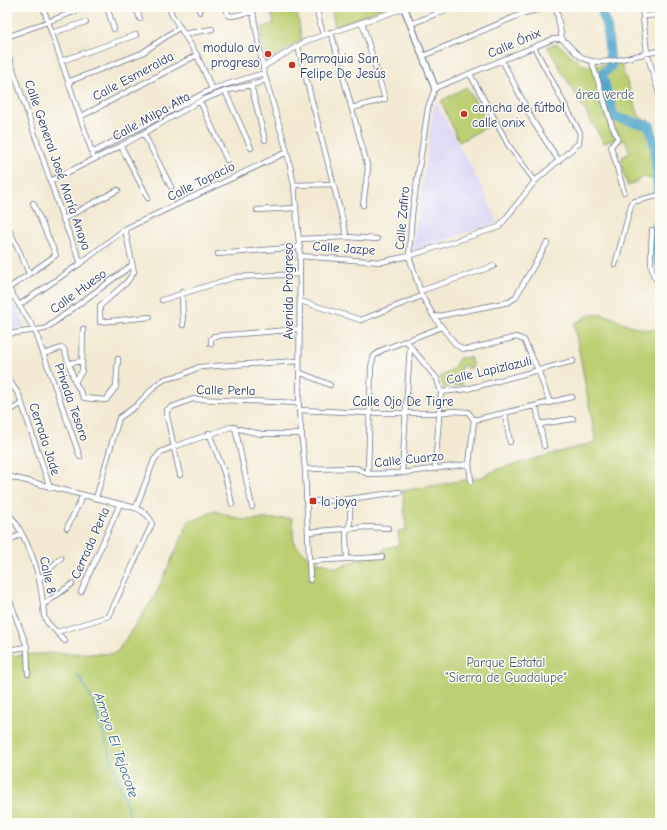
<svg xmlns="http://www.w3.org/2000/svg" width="667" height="830" viewBox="0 0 667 830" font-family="'Comic Neue',sans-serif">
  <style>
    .built { fill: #dcd6f6 }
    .green { fill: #bccf72; stroke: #6c7f68 }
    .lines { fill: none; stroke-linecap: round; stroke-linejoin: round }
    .stream { stroke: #4da4ca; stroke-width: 1.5 }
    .river { stroke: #4da4ca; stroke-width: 10 }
    .street-casing { stroke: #677087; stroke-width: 6 }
    .secondary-casing { stroke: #677087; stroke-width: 8 }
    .street { stroke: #fff; stroke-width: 4.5 }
    .secondary { stroke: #fff; stroke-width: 6 }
    .poi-dot { fill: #c8321e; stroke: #fdfcf7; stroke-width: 1.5 }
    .labels { text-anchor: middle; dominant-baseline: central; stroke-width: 3; stroke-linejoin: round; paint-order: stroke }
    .street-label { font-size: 13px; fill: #1b2f5e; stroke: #fdfcf7 }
    .poi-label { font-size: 13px; fill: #1b2f5e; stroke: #fdfcf7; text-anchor: start }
    .park-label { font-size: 13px; fill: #4b5f64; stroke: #fdfcf7 }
    .water-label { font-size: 14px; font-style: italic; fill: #2f5e89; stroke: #fdfcf7 }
  </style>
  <rect width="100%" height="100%" fill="#fdfcf7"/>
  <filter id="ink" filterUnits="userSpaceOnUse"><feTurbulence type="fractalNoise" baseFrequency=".025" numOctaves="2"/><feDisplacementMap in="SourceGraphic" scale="8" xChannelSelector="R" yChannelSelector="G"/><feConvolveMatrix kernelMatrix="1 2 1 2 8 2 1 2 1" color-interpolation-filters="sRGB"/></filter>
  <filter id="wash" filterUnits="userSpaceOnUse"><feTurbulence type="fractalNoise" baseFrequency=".012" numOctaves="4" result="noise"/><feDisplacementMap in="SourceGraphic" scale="16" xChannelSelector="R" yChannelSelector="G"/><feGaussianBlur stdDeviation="0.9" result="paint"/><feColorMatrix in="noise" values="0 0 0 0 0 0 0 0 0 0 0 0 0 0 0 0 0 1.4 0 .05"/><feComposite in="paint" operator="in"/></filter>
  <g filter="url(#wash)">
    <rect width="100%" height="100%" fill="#f3e9d2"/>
    <path class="built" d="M435,101L481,185L498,222L412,251Z
      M7,297L20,311L25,327L7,330Z"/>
    <path class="green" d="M292,7H296L302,40L267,61L262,42V28L274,23L271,13Z
      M331,7H385L335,27Z
      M558,44L582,65L593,66L620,62L639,116L646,121L648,119L660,146L659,181L644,177L628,186L623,171L622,157L630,153L625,140L614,144L613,140L604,143L547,46Z
      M466,87L490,125L459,142L441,101Z
      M591,314C597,315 603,314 608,316C621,321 646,335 660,328V823H7V656L55,653L110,654L117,652L155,596L190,519L195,520L215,511L241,520L292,518L294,543L310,559L337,568L384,550L385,548L399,545L398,531L406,530L403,491L482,477L498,469L596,442L574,324Z
      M470,357L473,367L468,369L466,365L460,368L462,385L444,388L440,377L453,369L459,358Z"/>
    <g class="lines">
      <path class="stream" d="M78,675L93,701L132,823"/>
      <path class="river" d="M601,7L607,28L611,66L602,75L614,117L650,126L655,149L658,189L660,196
        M660,218L653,239L660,264"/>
    </g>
  </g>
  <g filter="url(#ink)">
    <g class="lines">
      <g class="street-casing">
        <path id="street" d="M43,7L93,155
          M107,7L114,29
          M136,7L140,19
          M169,7L172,15L197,55L212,89
          M198,7L200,12
          M226,7L228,15L232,16L253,12
          M252,7L264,73L287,152L294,185L300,256L299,410L305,469L310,580
          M316,7L323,35
          M556,7L562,39
          M642,7L647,53L660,97
          M643,16L660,15
          M411,24L453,7
          M331,32L368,168L363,205
          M52,33L86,22
          M184,34L212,29
          M7,37L79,10
          M298,47L347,237
          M7,51L63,219L81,263
          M423,56L524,13L550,7
          M502,60L534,123L559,161
          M61,61L136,35
          M592,62L612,126L618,138L611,146L624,192
          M263,67L306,41L405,8
          M470,74L509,146L535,181
          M68,82L142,53L180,27
          M251,85L265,140
          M225,91L251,148
          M200,101L227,160
          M352,108L385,99L362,22
          M80,117L197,55
          M144,134L171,187
          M121,146L148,198
          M92,153L212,89L264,73
          M7,171H8
          M50,181L121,146L200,101L225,91L259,83L266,79
          M294,185L333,184
          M7,192L8,191
          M257,210L296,208
          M63,219L118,190
          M7,225L29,273
          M125,229L134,272L126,283L100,306V322L150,317
          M652,230C652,244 647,271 658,282L660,281
          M299,239L347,237L377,239
          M218,254L300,247
          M300,256L381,262L409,256L499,227L535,181L579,143L580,133L534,47
          M615,265L632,202L660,195
          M7,286L35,330L80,457
          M9,288L56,255L33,203
          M420,291L494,266
          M182,292L183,325
          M162,300L236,277L300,274
          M300,301L361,320L422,296
          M19,305L81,263L125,229L287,152
          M434,317L509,302L515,298L547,243
          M7,334L45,329L132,265
          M211,344V339L214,336L300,329
          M410,346L437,379L441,392L435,468
          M44,354L61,348L64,349L75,382L84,398L106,400L116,387L118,359
          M70,363L82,361
          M299,372L330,385
          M7,377L19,395L50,488
          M75,382L82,371L83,329
          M441,392L467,389L573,361
          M550,403L538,370L524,340L516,337L470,349H463L456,345L434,317L422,296L409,256L412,214L428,108L435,88L553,39H562C569,45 575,53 583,58C602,69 639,53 660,51
          M536,406L544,446
          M299,410L370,413H440L452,411L468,412L474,420
          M7,413L22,403
          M505,414L510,442
          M474,420L572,397
          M540,424L573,419
          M235,427L252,507
          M209,433L224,472L232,504
          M305,469L356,468L368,474L402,473L469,464
          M402,473L410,346L407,341
          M368,474L371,366L374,356L382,350L442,327
          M180,475L167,416V410L172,407L193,399L299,403
          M7,476L136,508C143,512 150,515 152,524L109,616L57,632
          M471,481L469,464L474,420
          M96,498L119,418L136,406L156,385L165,379L182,375L199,367L299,361
          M306,501C338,502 369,496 400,492
          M136,508L154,460L161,452L173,447L231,427L261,434H302
          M7,513C15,519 18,527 23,536C37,562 42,587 44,616L47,622L65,641
          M67,528L83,495
          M308,532L367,527L388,528
          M7,541L22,534
          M347,558L346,534L350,523V500
          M309,561L382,557
          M40,578L61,558
          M81,592L120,504
          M7,593L27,647L28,674
          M43,605L72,584
          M7,650L27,647"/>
      </g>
      <g class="secondary-casing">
        <path id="secondary" d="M404,7L435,88"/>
      </g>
      <use href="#street" class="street"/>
      <use href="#secondary" class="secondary"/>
    </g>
  </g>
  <g class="poi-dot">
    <circle cx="268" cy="54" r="4"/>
    <circle cx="292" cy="65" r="4"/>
    <circle cx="464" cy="114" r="4"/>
    <rect x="309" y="497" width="8" height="8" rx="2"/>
  </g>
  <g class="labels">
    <g class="street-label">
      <text transform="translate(514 43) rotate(-23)">Calle Ónix</text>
      <text transform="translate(133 76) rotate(-28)">Calle Esmeralda</text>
      <text transform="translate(151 116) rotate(-29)">Calle Milpa Alta</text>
      <text transform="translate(58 165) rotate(71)">Calle General José María Anaya</text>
      <text transform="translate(201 181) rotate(-26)">Calle Topacio</text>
      <text transform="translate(402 218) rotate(-85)">Calle Zafiro</text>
      <text transform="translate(344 248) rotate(4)">Calle Jazpe</text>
      <text transform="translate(78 291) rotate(-36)">Calle Hueso</text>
      <text transform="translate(288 291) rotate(-90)">Avenida Progreso</text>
      <text transform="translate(489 370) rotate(-13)">Calle Lapizlazuli</text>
      <text transform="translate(226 390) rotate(1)">Calle Perla</text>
      <text x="403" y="401">Calle Ojo De Tigre</text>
      <text transform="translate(72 402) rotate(71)">Privada Tesoro</text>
      <text transform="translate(45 439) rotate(72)">Cerrada Jade</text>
      <text transform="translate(409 459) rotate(-6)">Calle Cuarzo</text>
      <text transform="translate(90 543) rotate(-66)">Cerrada Perla</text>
      <text transform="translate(48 575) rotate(78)">Calle 8</text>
    </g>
    <g class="poi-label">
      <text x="260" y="47" text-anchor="end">modulo av<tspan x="260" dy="15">progreso</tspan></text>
      <text x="300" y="58">Parroquia San<tspan x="300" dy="15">Felipe De Jesús</tspan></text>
      <text x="472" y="107">cancha de fútbol<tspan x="472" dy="15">calle onix</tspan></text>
      <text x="321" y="501">la joya</text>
    </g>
    <g class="park-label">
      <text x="605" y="94">área verde</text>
      <text x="506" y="662">Parque Estatal<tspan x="506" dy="15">"Sierra de Guadalupe"</tspan></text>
    </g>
    <g class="water-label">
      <text transform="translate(116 745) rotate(71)">Arroyo El Tejocote</text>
    </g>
  </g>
  <rect width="667" height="830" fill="none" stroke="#fdfcf7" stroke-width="24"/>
</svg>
